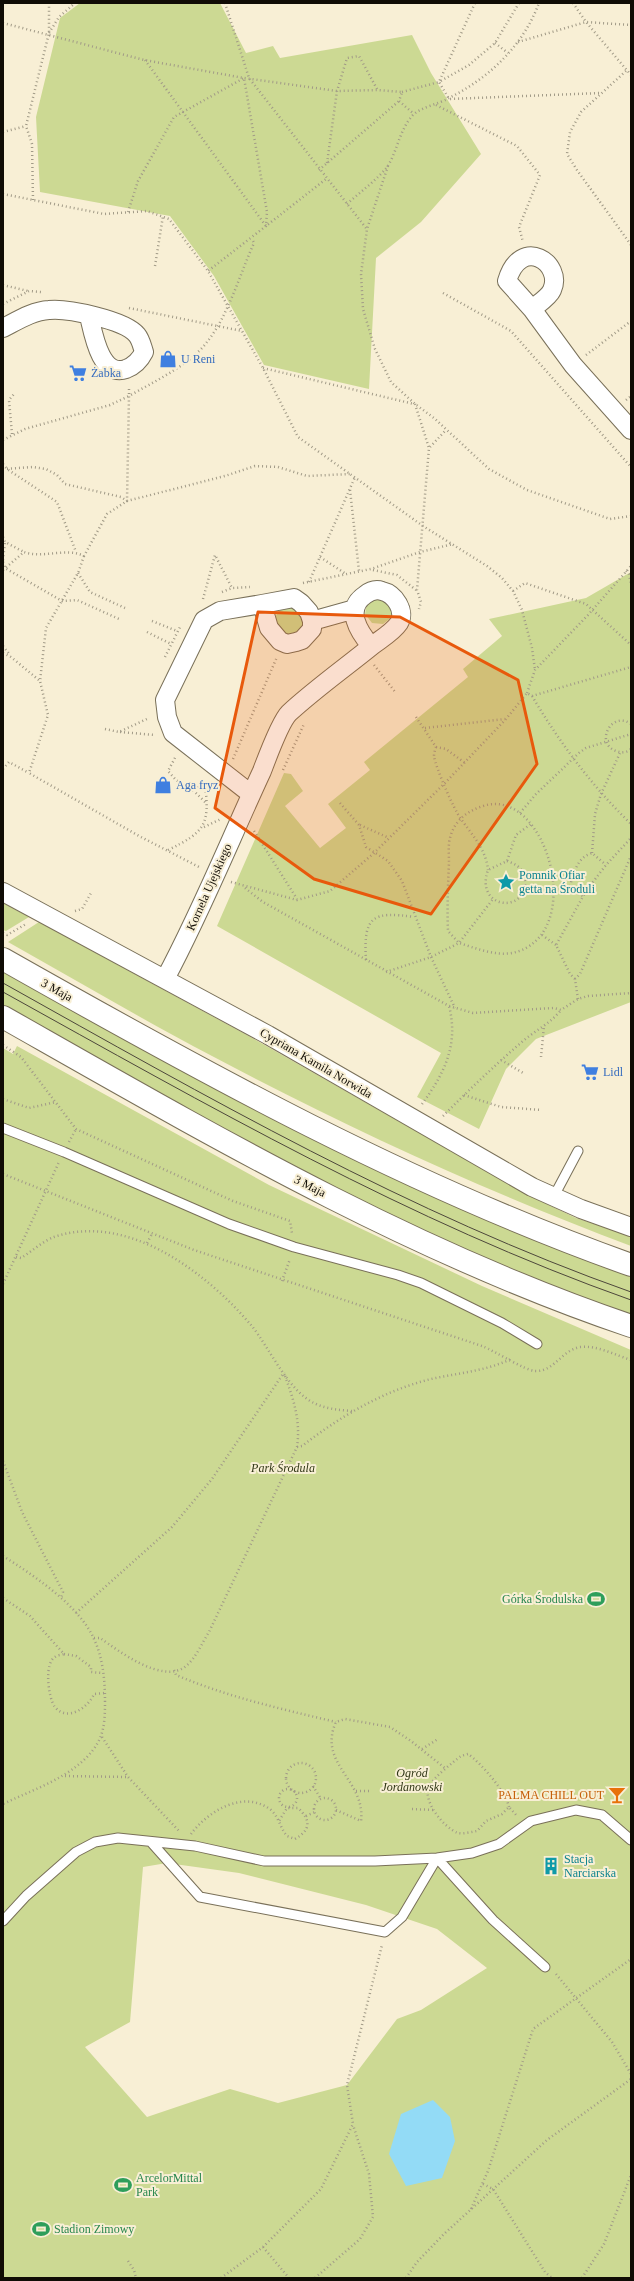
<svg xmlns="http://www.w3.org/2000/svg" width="634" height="2281" viewBox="0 0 634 2281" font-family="'Times New Roman',serif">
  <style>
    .green { fill: #ccd993; fill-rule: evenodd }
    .water { fill: #93dbf6 }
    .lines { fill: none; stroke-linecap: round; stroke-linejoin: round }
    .service-casing { stroke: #797059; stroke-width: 11 }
    .minor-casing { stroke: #797059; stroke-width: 20 }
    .secondary-casing { stroke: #797059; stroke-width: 24 }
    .path { stroke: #a19a87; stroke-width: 2.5; stroke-dasharray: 1 3; stroke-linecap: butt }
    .service { stroke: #fff; stroke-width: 9 }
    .minor { stroke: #fff; stroke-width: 18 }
    .secondary { stroke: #fff; stroke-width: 22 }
    .tram { stroke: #4d473b; stroke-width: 1 }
    .marked { fill: #e8590c; fill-opacity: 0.2; stroke: #e8590c; stroke-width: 3; stroke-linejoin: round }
    .labels { text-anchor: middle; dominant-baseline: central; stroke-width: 4; stroke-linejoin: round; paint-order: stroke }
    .shop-label { font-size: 12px; fill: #366cbe; stroke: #f8efd5; text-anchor: start }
    .culture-label { font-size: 12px; fill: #0d838f; stroke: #f8efd5; text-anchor: start }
    .street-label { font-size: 12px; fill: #100c05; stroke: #f8efd5 }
    .park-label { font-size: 12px; font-style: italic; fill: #313716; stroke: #f8efd5 }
    .leisure-label { font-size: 12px; fill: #27864d; stroke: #f8efd5; text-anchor: start }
    .food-label { font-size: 12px; fill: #c56008; stroke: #f8efd5; text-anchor: end }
  </style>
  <rect width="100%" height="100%" fill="#f8efd5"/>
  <path class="green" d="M80,3H220L246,53L273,46L280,58L412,35L431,73L481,154L421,222L376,258L369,389L264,365L214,276L170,216L40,192L36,117L60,18Z
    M631,572V1002L536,1039L506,1069L479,1129L417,1097L441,1053L217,926L284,773L291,774L303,791L285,806L320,848L346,828L328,804L370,770L364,762L468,677L463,669L502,636L489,619L586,598Z
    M375,596L393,606L392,617L383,624L372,623L365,614L367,603Z
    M275 621a14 14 0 1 1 28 0a14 14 0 1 1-28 0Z
    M3,903L29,917L6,931L3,930Z
    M39,922L245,1034L534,1198L576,1218L631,1236V1246C487,1192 348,1128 212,1056C143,1020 76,980 8,942Z
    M3,971L564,1251L631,1276V1316C409,1241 206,1120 3,1005Z
    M17,1046L269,1185L482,1286L631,1350V2278H3V1048L13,1054ZM167,1863L239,1873L366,1905L437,1929L487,1968L421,2010L397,2019L347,2085L278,2103L230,2089L147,2117L85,2047L130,2022L143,1867Z"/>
  <path class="water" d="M433,2100L450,2117L455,2141L442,2178L406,2186L389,2154L401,2114Z"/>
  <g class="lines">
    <g class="service-casing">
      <path id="service" d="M3,1128L64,1152L229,1224L294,1247L398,1275L421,1283L502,1323L537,1344
        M553,1198L578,1151
        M151,1842L200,1897L385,1932L402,1917L437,1858L493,1920L545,1967
        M3,1921L26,1896L76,1852L95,1842L118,1838L195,1846L264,1861H375L437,1858L472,1853L499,1844L531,1821L576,1810L602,1815L631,1840"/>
    </g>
    <g class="minor-casing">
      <path id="minor" d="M532,309C538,304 549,297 552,290C564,264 521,234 507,281L532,309L573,365L631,430
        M3,328C17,321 32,311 49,310C67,308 125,320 137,335C141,340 142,346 144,352C140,360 134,366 126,369C100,378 93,332 89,316
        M312,621L355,609
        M251,794L173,733L167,717L165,700L204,620L220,611L262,604L294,598L301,603L309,612L312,621V629L302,640L296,642L287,644L280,641L269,628L262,604
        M3,892L268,1035L532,1187L581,1209L631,1227
        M165,979C201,912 230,840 262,771C267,758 280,722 289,713C315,689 346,667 373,645C381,639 393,632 399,623C406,611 395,594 382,591C376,589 370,591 365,595C344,609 359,632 371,646"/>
    </g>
    <g class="secondary-casing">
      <path id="secondary" d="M3,959C206,1074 411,1187 631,1265
        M3,1017C206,1132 409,1251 631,1326"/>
    </g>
    <path class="path" d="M225,3L249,78L366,228
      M519,3L495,43L469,65L439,82L449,99L601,93
      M573,3L586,22L631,75
      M3,23L144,60L244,78L337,91L378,90L402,92L399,101L414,114
      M49,33L59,17L75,3
      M518,42L586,22L631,25
      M495,43L508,53
      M145,60L266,226L326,179
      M626,71L581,112L570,132L567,154L577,170L631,245
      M402,92L439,82L475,3
      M436,105L517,146L540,175L519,227L523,242
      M3,132L26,126
      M327,163L337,91L347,58L359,56L377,89
      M388,166L367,229L361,274L363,309L375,349L391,382L415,404L434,418L489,469L527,490L610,519L631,516
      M319,170L399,101
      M3,194L104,214L147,211L169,219L208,271L263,368L298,437L423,526L487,566L502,578L513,591L522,610L532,648L535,670
      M33,200L32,144L26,126L49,33V3
      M347,204C360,192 377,180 387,167C397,153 399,130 413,115C421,107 439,104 449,98C489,78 523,46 539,3
      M128,212L138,181L174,117L244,78L267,212L266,226L208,271
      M155,266L163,216
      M3,285L28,291
      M443,293L511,331L631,467
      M3,304L29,291L41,292
      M129,308L242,331
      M586,355L631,321
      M263,368L414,404
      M626,400L631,396
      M415,404L429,448L417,590L421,602L419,609
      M12,434L9,400L14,394
      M3,440L25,429L110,405L129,396V386
      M430,447L446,430
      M3,464L7,469L57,502L76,552
      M3,469L33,467L46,469L57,475L65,484L121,497L127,501L129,396C153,382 190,365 207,342C228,316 240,274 254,243L252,239
      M350,490L359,571
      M3,537L5,542L24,552
      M84,556L78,573L46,628L40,681L48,715L29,773L139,836L201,868
      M320,557L346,574
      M3,560L5,542
      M3,562L5,568L62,601L77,600L119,619
      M3,570L24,552C43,559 66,547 84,556L107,514L127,501L225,476L255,466L278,467L307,476L350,474
      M373,570L397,575L416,590
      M626,571L629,574L631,584
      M78,573L90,592L125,608
      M309,582L355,477
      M303,583L371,569L420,552L453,544
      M513,591L525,583L586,604L631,645
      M222,592L232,588L250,587
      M203,599L215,555L232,588
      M152,621L177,631
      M147,632L171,644
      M3,646L10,655
      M3,653L11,657L40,681
      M165,657L181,625
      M374,665L396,693
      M527,693L535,670L588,615L631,566
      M532,696C560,743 591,785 631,824
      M416,717L436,747C435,750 434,753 434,756C435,766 454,810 461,819C472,835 486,849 488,870
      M631,724C612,710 594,743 616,751C621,753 626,753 631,749
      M425,728L505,719
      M105,729L119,732L149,718
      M120,732L155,735
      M436,747L446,749L465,763
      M233,759L277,657
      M3,769L9,762L29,773
      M283,770L304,724
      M193,790L207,804
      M340,803L359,825L366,847L388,861L402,881L431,957L455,1008
      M520,813L536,794L579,753L586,748L631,734
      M360,825L389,838
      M204,827L221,819
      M254,831L297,899
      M168,850C205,832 210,825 205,784L193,790L176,780L168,771L176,756
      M592,853L595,814L601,794L620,753
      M507,861C516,864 524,869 525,879C528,915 474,909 488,870L507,861L516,835L531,824
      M231,882L297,900L330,891L374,853L445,783L506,719L527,693L532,696L631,667
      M555,887L569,890L583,896
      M245,888L263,902L449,1006L473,1013L554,1008L561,1010L578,999L588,996L631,993
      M569,890C573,875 576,858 592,853L606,865
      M75,911L82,909L91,893
      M3,933L7,935L26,924
      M542,935L556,945
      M366,960C363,916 373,911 414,917
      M386,972L431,957L459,943C475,948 495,956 512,953C589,937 547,785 483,806C467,811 454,821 450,838C448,845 449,854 449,862C448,885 447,908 448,931L459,943L493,899
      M575,979L570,974L556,945L586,891L606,865L631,838
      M578,999L575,979L580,974L631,856
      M3,1045L21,1057L76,1129L233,1201L290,1221L292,1233
      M541,1057L544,1026
      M501,1060L525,1074
      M464,1095L501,1107L542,1110
      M3,1099L29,1108L56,1102
      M422,1104C444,1074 459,1045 449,1006
      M443,1116C469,1090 495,1065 523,1041C536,1030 551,1023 561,1010
      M69,1142L76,1129
      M3,1174L194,1250L482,1346C495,1351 524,1370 535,1371C554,1372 562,1350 580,1347C597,1345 615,1355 631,1360
      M147,1243L152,1234
      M16,1257L21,1258C31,1252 43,1241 54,1237C127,1212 206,1272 251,1325C270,1348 288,1392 316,1404C327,1409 339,1410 352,1411
      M282,1281L290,1259
      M3,1284L59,1162
      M297,1447L302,1446C341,1416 383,1391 431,1379C458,1373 486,1371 511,1359
      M3,1461L22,1512L63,1592L61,1598
      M3,1556C33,1575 79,1605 94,1639C103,1658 105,1681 105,1701C105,1725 104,1739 87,1757C64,1780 32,1790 3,1804
      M3,1598L30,1616L64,1654C61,1655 57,1655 55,1657C44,1663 48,1698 55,1707C67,1722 88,1708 94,1694L105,1693
      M76,1613L172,1527L212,1479L283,1374
      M94,1638H100C119,1651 163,1685 186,1666C196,1658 202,1643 209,1632L297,1447C301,1420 293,1398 284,1373
      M64,1654L76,1656L91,1667V1672L102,1673
      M174,1670L176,1675C228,1697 281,1709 336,1722
      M102,1737L128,1777L180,1832
      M422,1749L438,1739
      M286 1778a15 15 0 1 1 30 0a15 15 0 1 1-30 0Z
      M65,1776L128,1777
      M313,1786L321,1799
      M279 1798a9 9 0 1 1 18 0a9 9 0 1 1-18 0Z
      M356,1791H372
      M314 1809a11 11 0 1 1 22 0a11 11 0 1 1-22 0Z
      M509,1807C506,1792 481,1763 468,1754L461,1756C453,1762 433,1778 429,1786C422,1801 444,1828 458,1833C464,1834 471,1832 477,1831L486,1821L502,1814L509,1807L517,1816
      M412,1809L433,1810
      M336,1810L361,1821C366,1780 317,1764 336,1722L345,1719L390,1727L411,1741L446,1769
      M306,1816L315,1812
      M191,1834C208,1811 244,1789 271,1810C279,1817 280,1828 287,1836L295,1839C311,1830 311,1820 298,1808H287L279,1821
      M556,1974L612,2042L631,2074
      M483,2184L493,2189L545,2272L552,2278
      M471,2209L488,2171L533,2029L631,1959
      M263,2247L289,2278
      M128,2261L134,2270L136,2278
      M221,2278L263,2247L321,2189L353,2124L347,2085L382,1945
      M315,2278L360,2239L373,2217L369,2174L353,2125
      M406,2278L417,2262L444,2234L547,2140L631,2079
      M582,2278L604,2244L631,2175"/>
    <use href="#service" class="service"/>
    <use href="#minor" class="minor"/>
    <use href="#secondary" class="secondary"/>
    <path class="tram" d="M3,983C207,1097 410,1214 631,1292
      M3,992C207,1105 410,1222 631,1300"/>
  </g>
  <path class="marked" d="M258,612L400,617L518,680L537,764L431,914L314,879L215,808Z"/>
  <defs>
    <g id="shop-bare" transform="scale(1.38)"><path d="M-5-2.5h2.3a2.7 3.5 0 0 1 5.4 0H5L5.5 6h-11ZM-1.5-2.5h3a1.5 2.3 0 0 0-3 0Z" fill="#3f7fe0" stroke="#f8efd5" stroke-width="2.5" paint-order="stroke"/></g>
    <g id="supermarket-bare" transform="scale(1.38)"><path d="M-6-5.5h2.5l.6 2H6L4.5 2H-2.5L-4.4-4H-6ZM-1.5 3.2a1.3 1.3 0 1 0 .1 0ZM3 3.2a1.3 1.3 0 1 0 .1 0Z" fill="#3f7fe0" stroke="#f8efd5" stroke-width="2.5" paint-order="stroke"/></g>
    <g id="sight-bare" transform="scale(1.38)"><path d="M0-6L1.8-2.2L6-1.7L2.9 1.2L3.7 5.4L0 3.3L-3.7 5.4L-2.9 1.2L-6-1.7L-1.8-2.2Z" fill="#0f9aa8" stroke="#f8efd5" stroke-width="2.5" paint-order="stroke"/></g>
    <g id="stadium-bare" transform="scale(1.38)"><path d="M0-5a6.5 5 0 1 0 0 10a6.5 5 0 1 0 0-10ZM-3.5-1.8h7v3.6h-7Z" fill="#2e9e5b" stroke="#f8efd5" stroke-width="2.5" paint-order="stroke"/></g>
    <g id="bar-bare" transform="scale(1.38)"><path d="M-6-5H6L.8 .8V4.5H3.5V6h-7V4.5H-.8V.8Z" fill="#e8710a" stroke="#f8efd5" stroke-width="2.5" paint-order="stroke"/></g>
    <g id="building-bare" transform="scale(1.38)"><path d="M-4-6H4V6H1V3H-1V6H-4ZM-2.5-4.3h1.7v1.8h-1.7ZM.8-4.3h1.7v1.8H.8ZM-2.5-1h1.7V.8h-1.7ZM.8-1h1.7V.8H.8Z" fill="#0f9aa8" stroke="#f8efd5" stroke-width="2.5" paint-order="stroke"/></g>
  </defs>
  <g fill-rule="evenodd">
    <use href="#shop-bare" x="168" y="359"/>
    <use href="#supermarket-bare" x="78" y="373"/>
    <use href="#shop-bare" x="163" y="785"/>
    <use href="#sight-bare" x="506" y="882"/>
    <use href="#supermarket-bare" x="590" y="1072"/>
    <use href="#stadium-bare" x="596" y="1599"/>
    <use href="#bar-bare" x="617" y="1795"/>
    <use href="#building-bare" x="551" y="1866"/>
    <use href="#stadium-bare" x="123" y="2185"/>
    <use href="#stadium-bare" x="41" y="2229"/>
  </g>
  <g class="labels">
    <g class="shop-label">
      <text x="181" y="359">U Reni</text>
      <text x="91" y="373">Żabka</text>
      <text x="176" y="785">Aga fryz</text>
      <text x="603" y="1072">Lidl</text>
    </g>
    <g class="culture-label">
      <text x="519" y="875">Pomnik Ofiar<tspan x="519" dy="14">getta na Środuli</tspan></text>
      <text x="564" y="1859">Stacja<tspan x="564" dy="14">Narciarska</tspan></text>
    </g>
    <g class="street-label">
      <text transform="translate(209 887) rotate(-66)">Kornela Ujejskiego</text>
      <text transform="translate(57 990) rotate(29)">3 Maja</text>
      <text transform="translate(316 1063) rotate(30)">Cypriana Kamila Norwida</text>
      <text transform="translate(310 1186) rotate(27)">3 Maja</text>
    </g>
    <g class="park-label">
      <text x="283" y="1468">Park Środula</text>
      <text x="412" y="1773">Ogród<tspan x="412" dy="14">Jordanowski</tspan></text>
    </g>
    <g class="leisure-label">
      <text x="583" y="1599" text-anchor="end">Górka Środulska</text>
      <text x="136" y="2178">ArcelorMittal<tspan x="136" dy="14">Park</tspan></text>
      <text x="54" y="2229">Stadion Zimowy</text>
    </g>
    <g class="food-label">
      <text x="604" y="1795">PALMA CHILL OUT</text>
    </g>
  </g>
  <rect width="634" height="2281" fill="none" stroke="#100c05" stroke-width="8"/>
</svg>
